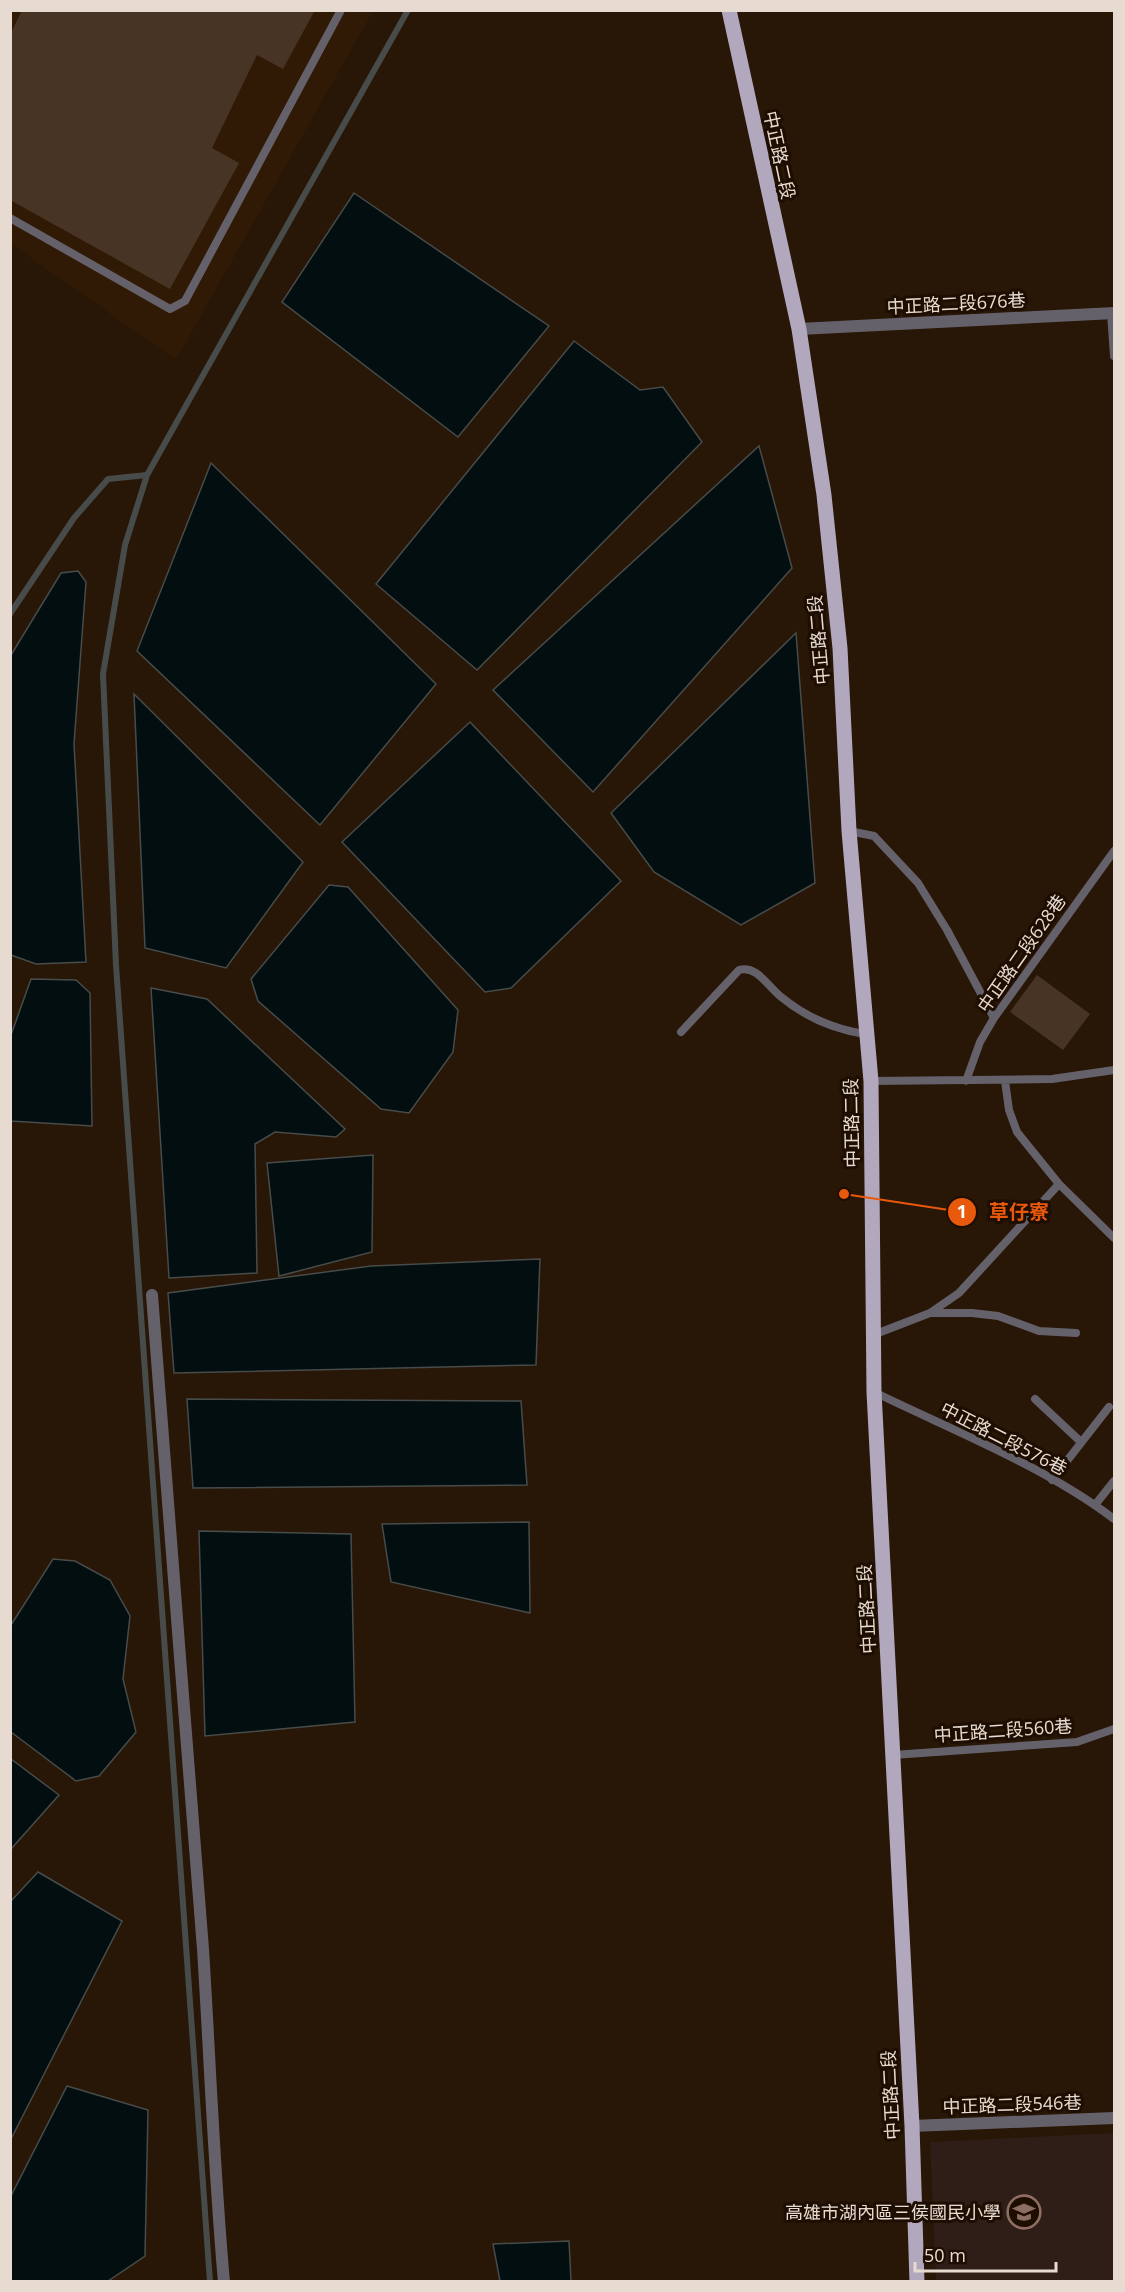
<svg xmlns="http://www.w3.org/2000/svg" width="1125" height="2292" viewBox="0 0 1125 2292" font-family="'Open Sans','Noto Sans TC',sans-serif">
  <style>
    .built { fill: #301a05 }
    .education { fill: #2f1d17 }
    .water { fill: #030e10; stroke: #474c4a; stroke-width: 1.5 }
    .lines { fill: none; stroke-linecap: round; stroke-linejoin: round }
    .stream { stroke: #474c4a; stroke-width: 6 }
    .building { fill: #473424 }
    .lane { stroke: #65616b; stroke-width: 8 }
    .street { stroke: #65616b; stroke-width: 12 }
    .primary { stroke: #b2a8bd; stroke-width: 15 }
    .labels { text-anchor: middle; dominant-baseline: central; stroke-width: 6; stroke-linejoin: round; paint-order: stroke }
    .street-label { font-size: 18px; fill: #e7dbd1; stroke: #1e0d01 }
    .poi-label { font-size: 18px; fill: #e7dbd1; stroke: #1e0d01; text-anchor: end }
    .leader { fill: none; stroke: #e8590c; stroke-width: 2 }
    .callout-dot { fill: #e8590c; stroke: #1e0d01; stroke-width: 2 }
    .mark-label { font-size: 18px; text-anchor: middle; font-weight: bold; fill: #fff }
    .callout-label { font-size: 20px; text-anchor: middle; font-weight: bold; fill: #e8590c; stroke: #1e0d01; stroke-width: 6; stroke-linejoin: round; paint-order: stroke }
  </style>
  <rect width="100%" height="100%" fill="#281607"/>
  <path class="built" d="M11,11H373L176,360L11,244Z"/>
  <path class="education" d="M1114,2133V2281H936L930,2142Z"/>
  <path class="water" d="M354,193L549,326L458,437L282,302Z
    M574,341L640,390L663,387L702,442L477,670L376,584Z
    M759,446L792,568L593,792L493,690Z
    M211,463L436,684L320,825L137,651Z
    M78,571L86,582L74,744L86,962L36,964L11,955V655L61,573Z
    M796,633L815,883L741,925L654,872L611,813Z
    M134,694L303,862L226,968L145,948Z
    M470,722L621,881L511,988L485,992L342,842Z
    M329,885L348,887L458,1010L453,1052L409,1113L381,1109L258,1001L251,979Z
    M31,979L76,980L90,993L92,1126L11,1121V1035Z
    M151,988L207,999L345,1129L336,1137L275,1132L255,1144L257,1273L169,1278Z
    M373,1155L372,1252L279,1276L267,1163Z
    M540,1259L536,1365L174,1373L168,1293L371,1266Z
    M187,1399L521,1401L527,1485L193,1488Z
    M529,1522L530,1613L391,1582L382,1524Z
    M199,1531L351,1534L355,1722L205,1736Z
    M53,1559L75,1561L110,1580L130,1616L123,1679L136,1732L99,1776L76,1781L11,1732V1625Z
    M11,1759L59,1795L11,1849Z
    M38,1872L122,1921L11,2139V1901Z
    M67,2086L148,2110L145,2256L108,2281H11V2196Z
    M569,2241L571,2281H500L493,2244Z"/>
  <g class="lines">
    <path class="stream" d="M10,614L74,518L108,479L147,475
      M210,2282L116,965L103,674L125,545L147,475L408,10"/>
  </g>
  <path class="building" d="M22,10H315L283,69L257,55L212,148L239,163L170,289L10,200V35Z
    M1037,975L1090,1014L1063,1050L1010,1012Z"/>
  <g class="lines">
    <path class="lane" d="M10,218L170,309L185,301L341,10
      M1111,313L1114,356
      M849,831L874,836L918,883L947,930L994,1018
      M681,1032L739,970C756,965 767,985 780,996C805,1017 833,1029 865,1034
      M871,1081L1052,1079L1114,1070
      M966,1081L980,1042L994,1018L1114,851
      M1005,1081L1009,1110L1017,1132L1059,1184L1114,1238
      M930,1313H972L998,1316L1039,1331L1076,1333
      M873,1335L930,1313L959,1293L1059,1184
      M874,1392C952,1430 1046,1467 1114,1519
      M1035,1399L1081,1442
      M1052,1480L1109,1407
      M1095,1505L1114,1481
      M893,1755L1077,1742L1114,1729"/>
    <path class="street" d="M799,329L1114,313
      M152,1295C167,1513 187,1731 203,1949C210,2060 214,2171 224,2282
      M912,2126L1114,2118"/>
    <path class="primary" d="M729,10L799,329L824,495L840,648L849,831L871,1081L874,1392L912,2126L917,2282"/>
  </g>
  <defs>
    <g id="school-ring" transform="scale(1.725)"><circle r="9.5" fill="#1e0d01" stroke="#8d6e63" stroke-width="1.5"/><path d="M0-5L7-2L0 1L-7-2ZM-4 1L0 2.5L4 1V4Q0 6-4 4Z" fill="#8d6e63"/></g>
  </defs>
  <g fill-rule="evenodd">
    <use href="#school-ring" x="1024" y="2212"/>
  </g>
  <g class="labels">
    <g class="street-label">
      <text transform="translate(780 155) rotate(78)">中正路二段</text>
      <text transform="translate(956 303) rotate(-3)">中正路二段676巷</text>
      <text transform="translate(818 640) rotate(-95)">中正路二段</text>
      <text transform="translate(1021 953) rotate(-55)">中正路二段628巷</text>
      <text transform="translate(851 1123) rotate(-91)">中正路二段</text>
      <text transform="translate(1004 1438) rotate(27)">中正路二段576巷</text>
      <text transform="translate(866 1609) rotate(-93)">中正路二段</text>
      <text transform="translate(1003 1730) rotate(-4)">中正路二段560巷</text>
      <text transform="translate(890 2095) rotate(-93)">中正路二段</text>
      <text transform="translate(1012 2104) rotate(-2)">中正路二段546巷</text>
    </g>
    <g class="poi-label">
      <text x="1001" y="2212">高雄市湖內區三侯國民小學</text>
    </g>
  </g>
  <path class="leader" d="M844 1194L962 1212"/>
  <g class="callout-dot">
    <circle cx="844" cy="1194" r="6"/>
    <circle cx="962" cy="1212" r="15"/>
  </g>
  <g class="mark-label">
    <text x="962" y="1218">1</text>
  </g>
  <g class="callout-label">
    <text x="1019" y="1219">草仔寮</text>
  </g>
  <rect width="1125" height="2292" fill="none" stroke="#e7dbd1" stroke-width="24"/>
  <path d="M915 2262v9h141v-9" fill="none" stroke="#e7dbd1" stroke-width="3"/>
  <text x="924" y="2262" font-size="18" fill="#e7dbd1" stroke="#1e0d01" stroke-width="4.5" paint-order="stroke">50 m</text>
</svg>
